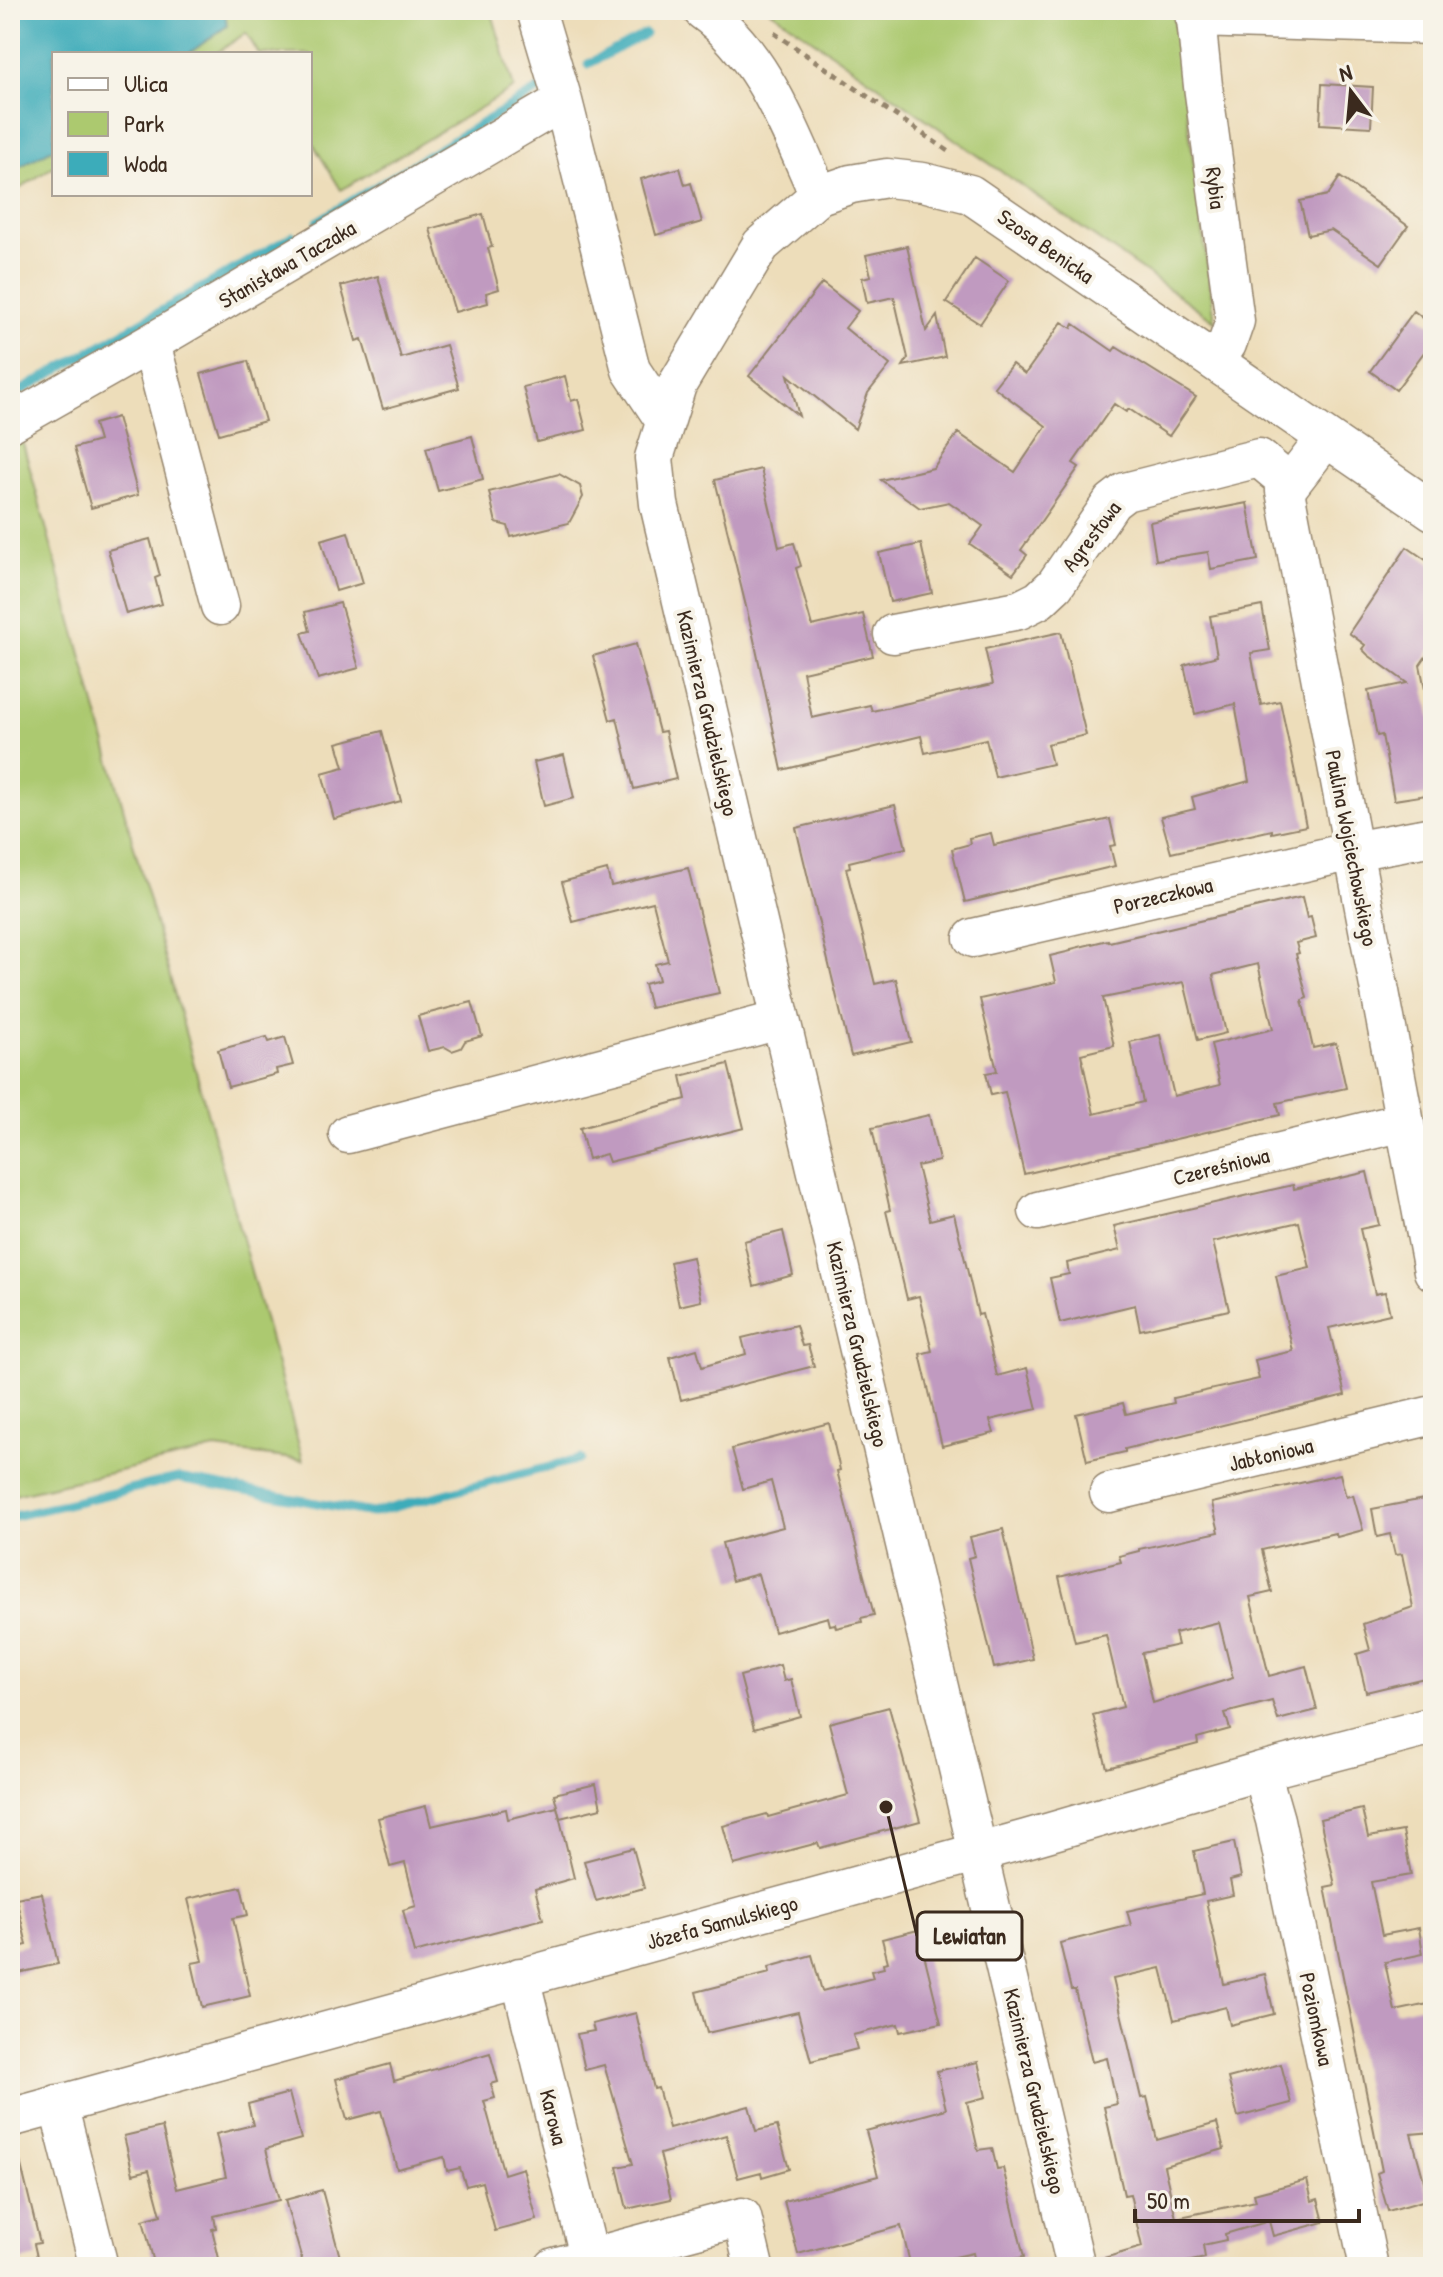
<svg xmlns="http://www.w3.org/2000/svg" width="1443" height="2277" viewBox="0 0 1443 2277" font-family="'Patrick Hand',sans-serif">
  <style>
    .green { fill: #acc96f; stroke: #747a46; stroke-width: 2 }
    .water { fill: #3cacba; stroke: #3c6b6c; stroke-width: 2 }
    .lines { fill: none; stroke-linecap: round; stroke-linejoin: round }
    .stream { stroke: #3cacba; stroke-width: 9 }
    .building { fill: #c09ac0; fill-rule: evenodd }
    .minor-casing { stroke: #94846c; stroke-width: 41 }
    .path { stroke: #94846c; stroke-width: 5; stroke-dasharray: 6 6; stroke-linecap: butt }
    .minor { stroke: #fff; stroke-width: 38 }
    .labels { text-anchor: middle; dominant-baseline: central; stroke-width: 8; stroke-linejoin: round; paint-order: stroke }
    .street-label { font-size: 22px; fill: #3b2a1e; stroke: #f7f3e8 }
    .leader { fill: none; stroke: #3b2a1e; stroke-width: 3 }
    .callout-dot { fill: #3b2a1e; stroke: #f7f3e8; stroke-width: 3 }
    .callout { fill: #f7f3e8; stroke: #3b2a1e; stroke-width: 3 }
    .callout-label { font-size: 24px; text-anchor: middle; font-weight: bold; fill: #3b2a1e }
  </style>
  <rect width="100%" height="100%" fill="#f7f3e8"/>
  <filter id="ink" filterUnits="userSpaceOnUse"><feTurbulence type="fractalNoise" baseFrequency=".0125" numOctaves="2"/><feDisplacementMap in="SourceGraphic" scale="16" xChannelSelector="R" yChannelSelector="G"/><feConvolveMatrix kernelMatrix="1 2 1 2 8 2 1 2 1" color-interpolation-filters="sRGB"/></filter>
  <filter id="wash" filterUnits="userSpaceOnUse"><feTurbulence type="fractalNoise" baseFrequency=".006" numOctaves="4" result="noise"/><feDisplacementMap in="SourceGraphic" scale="32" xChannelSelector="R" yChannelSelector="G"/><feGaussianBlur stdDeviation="1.8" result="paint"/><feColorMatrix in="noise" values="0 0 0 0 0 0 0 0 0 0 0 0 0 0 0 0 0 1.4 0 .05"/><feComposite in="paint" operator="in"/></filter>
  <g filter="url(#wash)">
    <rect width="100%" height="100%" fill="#edddba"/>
    <path class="green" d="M10,10H491L514,88L341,190L310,139V54H259L246,33L215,54H54V166L10,195Z
      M770,10H1173L1215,321Z
      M22,440L303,1460L215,1449L10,1496V447Z"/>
    <path class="water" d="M10,10H225L227,26L188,54H54V148L10,172Z"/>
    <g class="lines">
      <path class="stream" d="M588,64L645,34
        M318,221L541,88
        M10,397L293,236
        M10,1517L178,1478L372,1513L580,1459"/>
    </g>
    <g id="blocks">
      <path class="building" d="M1322,84L1373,87L1371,127L1320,124Z
        M680,168L685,185L691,183L702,222L656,235L641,179Z
        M1340,177L1408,226L1381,264L1331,230L1308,235L1300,201L1328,195Z
        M483,214L492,247L488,248L499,289L486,293L488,303L455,312L430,229Z
        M907,246L926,331L937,316L945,357L903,366L908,358L894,297L867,303L862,278L871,276L866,255Z
        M975,258L1009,281L980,324L946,302Z
        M378,276L401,358L446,345L459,388L383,409L362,339L356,341L341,286Z
        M822,283L858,311L845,328L890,365L868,393L855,429L788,375L799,416L749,376Z
        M1414,311L1433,326V340L1396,390L1370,371Z
        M1062,322L1072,328L1074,324L1113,351L1116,347L1196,397L1169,436L1129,409L1126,412L1114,404L1073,463L1079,467L1021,550L1027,555L1013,574L970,544L983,526L949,502L920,508L881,480L933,468L958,433L1015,472L1046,426L994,387L1012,364L1025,374Z
        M248,361L265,421L219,434L201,374Z
        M565,376L571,401L578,399L586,430L537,442L523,387Z
        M117,417L138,495L91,508L74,448L99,441L94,424Z
        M472,436L483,479L438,491L426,448Z
        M761,469L779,547L794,543L801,566L796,568L812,626L863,614L873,656L803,672L812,718L870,705L872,711L993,684L985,649L1061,632L1086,735L1047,744L1052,764L995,777L986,739L925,753L921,736L782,770L753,635L715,480Z
        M559,474L580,486L583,497L569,523L511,537L508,526L496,523L489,492Z
        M1247,503L1258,560L1211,569L1208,552L1156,560L1150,522Z
        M348,532L363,583L336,591L321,540Z
        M150,539L160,576L155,578L162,604L126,614L108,550Z
        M921,544L932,593L890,602L879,553Z
        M1407,547L1433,565V646L1420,665L1433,728V794L1394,800L1382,735L1377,736L1368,691L1407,683L1368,655L1362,649L1365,645L1349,633Z
        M340,603L359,668L318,679L302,633L310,631L305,612Z
        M1262,606L1270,650L1251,653L1261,705L1280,701L1306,826L1272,833V830L1171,853L1161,817L1195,809L1192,797L1249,781L1235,704L1195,714L1184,665L1217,656L1210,616Z
        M636,644L659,732L665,731L676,779L634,789L617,718L610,720L593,656Z
        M382,731L401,801L334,819L322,773L344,767L337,743Z
        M564,755L574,798L544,806L534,762Z
        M895,805L906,848L849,862L850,867L846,868L875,984L896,979L911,1042L851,1056L796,828Z
        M1110,819L1116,845L1110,846L1115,866L965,902L952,849L970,844L969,838L991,833L994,845Z
        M688,868L719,993L650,1008L644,984L659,980L655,964L668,961L653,902L573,922L562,882L607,870L611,886Z
        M1302,897L1307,918L1311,917L1316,938L1296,943L1299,953L1296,954L1307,998L1302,1000L1313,1048L1336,1043L1346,1088L1277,1103L1280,1115L1024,1174L1005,1092L991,1095L986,1073L997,1071L980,999L1056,982L1050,956L1071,951V949L1108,940L1109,942ZM1258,964L1273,1029L1211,1044L1220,1085L1174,1096L1160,1035L1130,1042L1143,1102L1094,1114L1081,1054L1114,1046L1103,998L1184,982L1198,1040L1226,1033L1213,975Z
        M472,1002L482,1036L465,1041L461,1048L452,1051L445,1047L428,1051L418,1016Z
        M267,1037L269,1042L285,1037L293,1065L276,1069L277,1074L228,1087L218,1050Z
        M728,1064L744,1128L609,1162L606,1154L588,1159L580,1128L686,1099L681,1076Z
        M929,1115L939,1161L917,1166L930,1220L954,1214L978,1315L982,1314L997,1376L1027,1368L1037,1409L990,1420L994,1433L942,1446L920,1354L932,1351L919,1296L907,1299L886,1211L890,1210L872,1128Z
        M1367,1172L1379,1225L1360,1229L1375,1294L1385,1292L1390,1314L1329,1328L1345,1395L1125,1449V1452L1087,1461L1076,1414L1123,1403L1126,1414L1174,1403L1173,1398L1259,1379L1255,1360L1293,1351L1276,1276L1310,1268L1299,1222L1213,1242L1229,1310L1140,1330L1135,1305L1060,1323L1050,1278L1069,1274L1067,1263L1120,1250L1114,1226L1293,1185L1294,1189Z
        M783,1231L793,1275L754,1286L744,1241Z
        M692,1257L701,1301L679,1306L670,1262Z
        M796,1325L802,1346L808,1345L814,1366L681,1400L670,1357L697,1349L702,1367L746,1354L742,1338Z
        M829,1423L840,1470L837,1471L874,1615L861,1618L862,1622L836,1628L835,1624L830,1625L828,1617L774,1632L758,1574L732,1581L722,1543L783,1527L771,1481L743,1489L732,1449Z
        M1340,1474L1346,1497L1353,1495L1363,1530L1337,1537L1335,1533L1262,1550L1272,1592L1250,1597L1269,1676L1306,1666L1317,1710L1278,1720L1272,1701L1225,1713L1230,1729L1197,1738L1198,1744L1107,1768L1093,1715L1123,1707L1106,1635L1075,1642L1059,1577L1121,1562L1119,1556L1139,1551V1549L1219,1532L1212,1503ZM1219,1622L1233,1678L1153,1703L1142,1653L1178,1645L1175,1633Z
        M1429,1498L1433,1522V1676L1366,1692L1357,1654L1370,1650L1363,1624L1413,1607L1402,1554L1395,1555L1390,1534L1377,1537L1372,1509Z
        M1003,1529L1033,1659L994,1668L968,1558L975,1556L970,1537Z
        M780,1665L784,1681L791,1679L800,1716L754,1729L740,1676Z
        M889,1707L920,1821L820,1848L818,1843L734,1865L723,1826L767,1814L768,1817L848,1795L829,1723Z
        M596,1784L601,1808L560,1818L554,1794Z
        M426,1806L431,1826L506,1809L508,1819L557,1807L574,1878L535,1889L543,1919L414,1953L403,1910L416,1906L405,1863L390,1867L378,1818Z
        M1362,1809L1368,1837L1403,1831L1411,1875L1371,1882L1382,1935L1419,1928L1423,1954L1385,1962L1395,2011L1433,2003V2132L1411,2134L1429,2199L1388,2211L1377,2173L1382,2171L1325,1887L1335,1885L1320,1819Z
        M1234,1842L1241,1877L1230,1880L1233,1895L1206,1901L1224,1984L1265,1974L1274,2014L1230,2025L1226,2007L1174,2020L1161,1968L1113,1979L1141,2098L1147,2097L1157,2140L1217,2123L1224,2149L1164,2166L1176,2218L1256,2201L1254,2194L1307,2180L1312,2201L1318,2199L1324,2222L1273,2236L1269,2221L1225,2234L1226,2240L1203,2245L1205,2258L1164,2267H1097V2260L1142,2247L1130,2194L1124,2195L1104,2107L1117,2104L1107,2058L1092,2062L1075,1990H1071L1060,1943L1131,1925L1127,1911L1203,1894L1194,1851Z
        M633,1848L644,1888L596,1901L584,1861Z
        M241,1887L248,1915L233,1918L250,1996L202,2007L192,1963L203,1961L188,1899Z
        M42,1893L58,1964L10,1975V1949L27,1945L16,1898Z
        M918,1930L941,2023L900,2032L898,2024L853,2035L857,2049L811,2061L798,2012L707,2033L696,1992L770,1973L769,1967L812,1955L822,1991L873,1978L871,1971L884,1968L883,1963L888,1962L882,1939Z
        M636,2013L654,2089L658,2088L669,2128L749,2106L756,2131L777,2126L789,2169L762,2177L761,2172L738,2178L726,2135L660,2154L671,2199L627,2209L617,2167L633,2164L604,2065L585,2070L577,2034L594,2031L592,2024Z
        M490,2053L498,2082L491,2084L495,2098L484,2101L504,2174L523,2168L537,2220L495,2231L482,2182L466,2186L460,2168L447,2171L444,2157L397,2169L381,2111L347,2120L336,2079L390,2064L394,2081Z
        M978,2062L986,2097L967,2102L978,2150L992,2148L997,2169L1003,2168L1024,2257L976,2267L973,2253L911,2267L901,2226L798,2254L784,2201L878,2176L866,2131L946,2109L937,2071Z
        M1281,2064L1291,2103L1238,2117L1228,2078Z
        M289,2093L301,2139L266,2149L279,2200L214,2216L216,2228L212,2229L221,2267H155L143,2220L161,2215L149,2170L133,2174L124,2136L162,2127L177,2189L226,2177L216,2134L253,2125L248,2104Z
        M19,2157L40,2243L34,2244L37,2257L10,2264V2158Z
        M322,2190L341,2261L319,2267H304L285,2200Z"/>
    </g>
  </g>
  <g filter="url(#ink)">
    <use href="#blocks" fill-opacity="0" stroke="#94846c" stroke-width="2"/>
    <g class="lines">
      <g class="minor-casing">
        <path id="minor" d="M536,10L563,101L631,370L665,421
          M702,10C763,54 789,129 819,195
          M1195,10L1203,86L1235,321L1227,344L1214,361
          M1195,18L1433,25
          M151,343L220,606
          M10,423L151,343L563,101
          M1326,438L1285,491L1433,1271
          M893,634L1019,610L1039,600L1055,585L1112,502L1125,492L1259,458L1290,484
          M973,938L1353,851L1433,836
          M348,1134L780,1020
          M1038,1211L1404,1122
          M1109,1493L1433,1415
          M1261,1771L1275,1820L1369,2267
          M520,1977L589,2256
          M58,2104L99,2267
          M10,2118L1026,1839L1261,1771L1433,1726
          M554,2267L742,2217L754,2267
          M1076,2267L659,504L654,458L677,385L761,245L819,195L851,184L887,178L923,182L970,194L1433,511"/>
      </g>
      <path class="path" d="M774,33L951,153"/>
      <use href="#minor" class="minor"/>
    </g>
  </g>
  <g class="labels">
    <g class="street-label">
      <text transform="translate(1216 188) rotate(83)">Rybia</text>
      <text transform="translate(1046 246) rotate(35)">Szosa Benicka</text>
      <text transform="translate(287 264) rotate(-30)">Stanisława Taczaka</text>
      <text transform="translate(1091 536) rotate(-53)">Agrestowa</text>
      <text transform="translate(708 713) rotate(77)">Kazimierza Grudzielskiego</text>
      <text transform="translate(1352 848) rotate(79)">Paulina Wojciechowskiego</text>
      <text transform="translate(1163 895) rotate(-13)">Porzeczkowa</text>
      <text transform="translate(1221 1166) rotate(-14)">Czereśniowa</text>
      <text transform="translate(858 1344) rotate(77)">Kazimierza Grudzielskiego</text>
      <text transform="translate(1271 1454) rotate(-13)">Jabłoniowa</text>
      <text transform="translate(722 1922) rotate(-15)">Józefa Samulskiego</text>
      <text transform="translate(1317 2019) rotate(78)">Poziomkowa</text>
      <text transform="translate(1035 2091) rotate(77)">Kazimierza Grudzielskiego</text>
      <text transform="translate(554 2117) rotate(76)">Karowa</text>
    </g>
  </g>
  <path class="leader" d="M886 1807L917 1936"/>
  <circle class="callout-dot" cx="886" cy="1807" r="8"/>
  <rect class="callout" x="917" y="1912" width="105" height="48" rx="8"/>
  <g class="callout-label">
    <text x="970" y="1944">Lewiatan</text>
  </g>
  <rect width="1443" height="2277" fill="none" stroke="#f7f3e8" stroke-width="40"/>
  <rect x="52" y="52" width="260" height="144" fill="#f7f3e8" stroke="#aca397" stroke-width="2"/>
  <rect x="68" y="78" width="40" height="12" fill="#ffffff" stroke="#aca397" stroke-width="2"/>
  <text x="124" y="92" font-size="24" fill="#3b2a1e">Ulica</text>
  <rect x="68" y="112" width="40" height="24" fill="#acc96f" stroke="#aca397" stroke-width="2"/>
  <text x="124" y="132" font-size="24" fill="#3b2a1e">Park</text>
  <rect x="68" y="152" width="40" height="24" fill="#3cacba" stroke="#aca397" stroke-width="2"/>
  <text x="124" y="172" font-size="24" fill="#3b2a1e">Woda</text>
  <g transform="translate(1351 92) rotate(344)" stroke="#f7f3e8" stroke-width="6" paint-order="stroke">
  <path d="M0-6L14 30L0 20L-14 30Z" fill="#3b2a1e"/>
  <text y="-12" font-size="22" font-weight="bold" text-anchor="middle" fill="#3b2a1e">N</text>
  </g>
  <path d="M1135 2209v12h224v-12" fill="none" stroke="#3b2a1e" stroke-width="4"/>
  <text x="1147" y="2209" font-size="24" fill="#3b2a1e" stroke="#f7f3e8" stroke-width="6" paint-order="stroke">50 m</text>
</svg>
